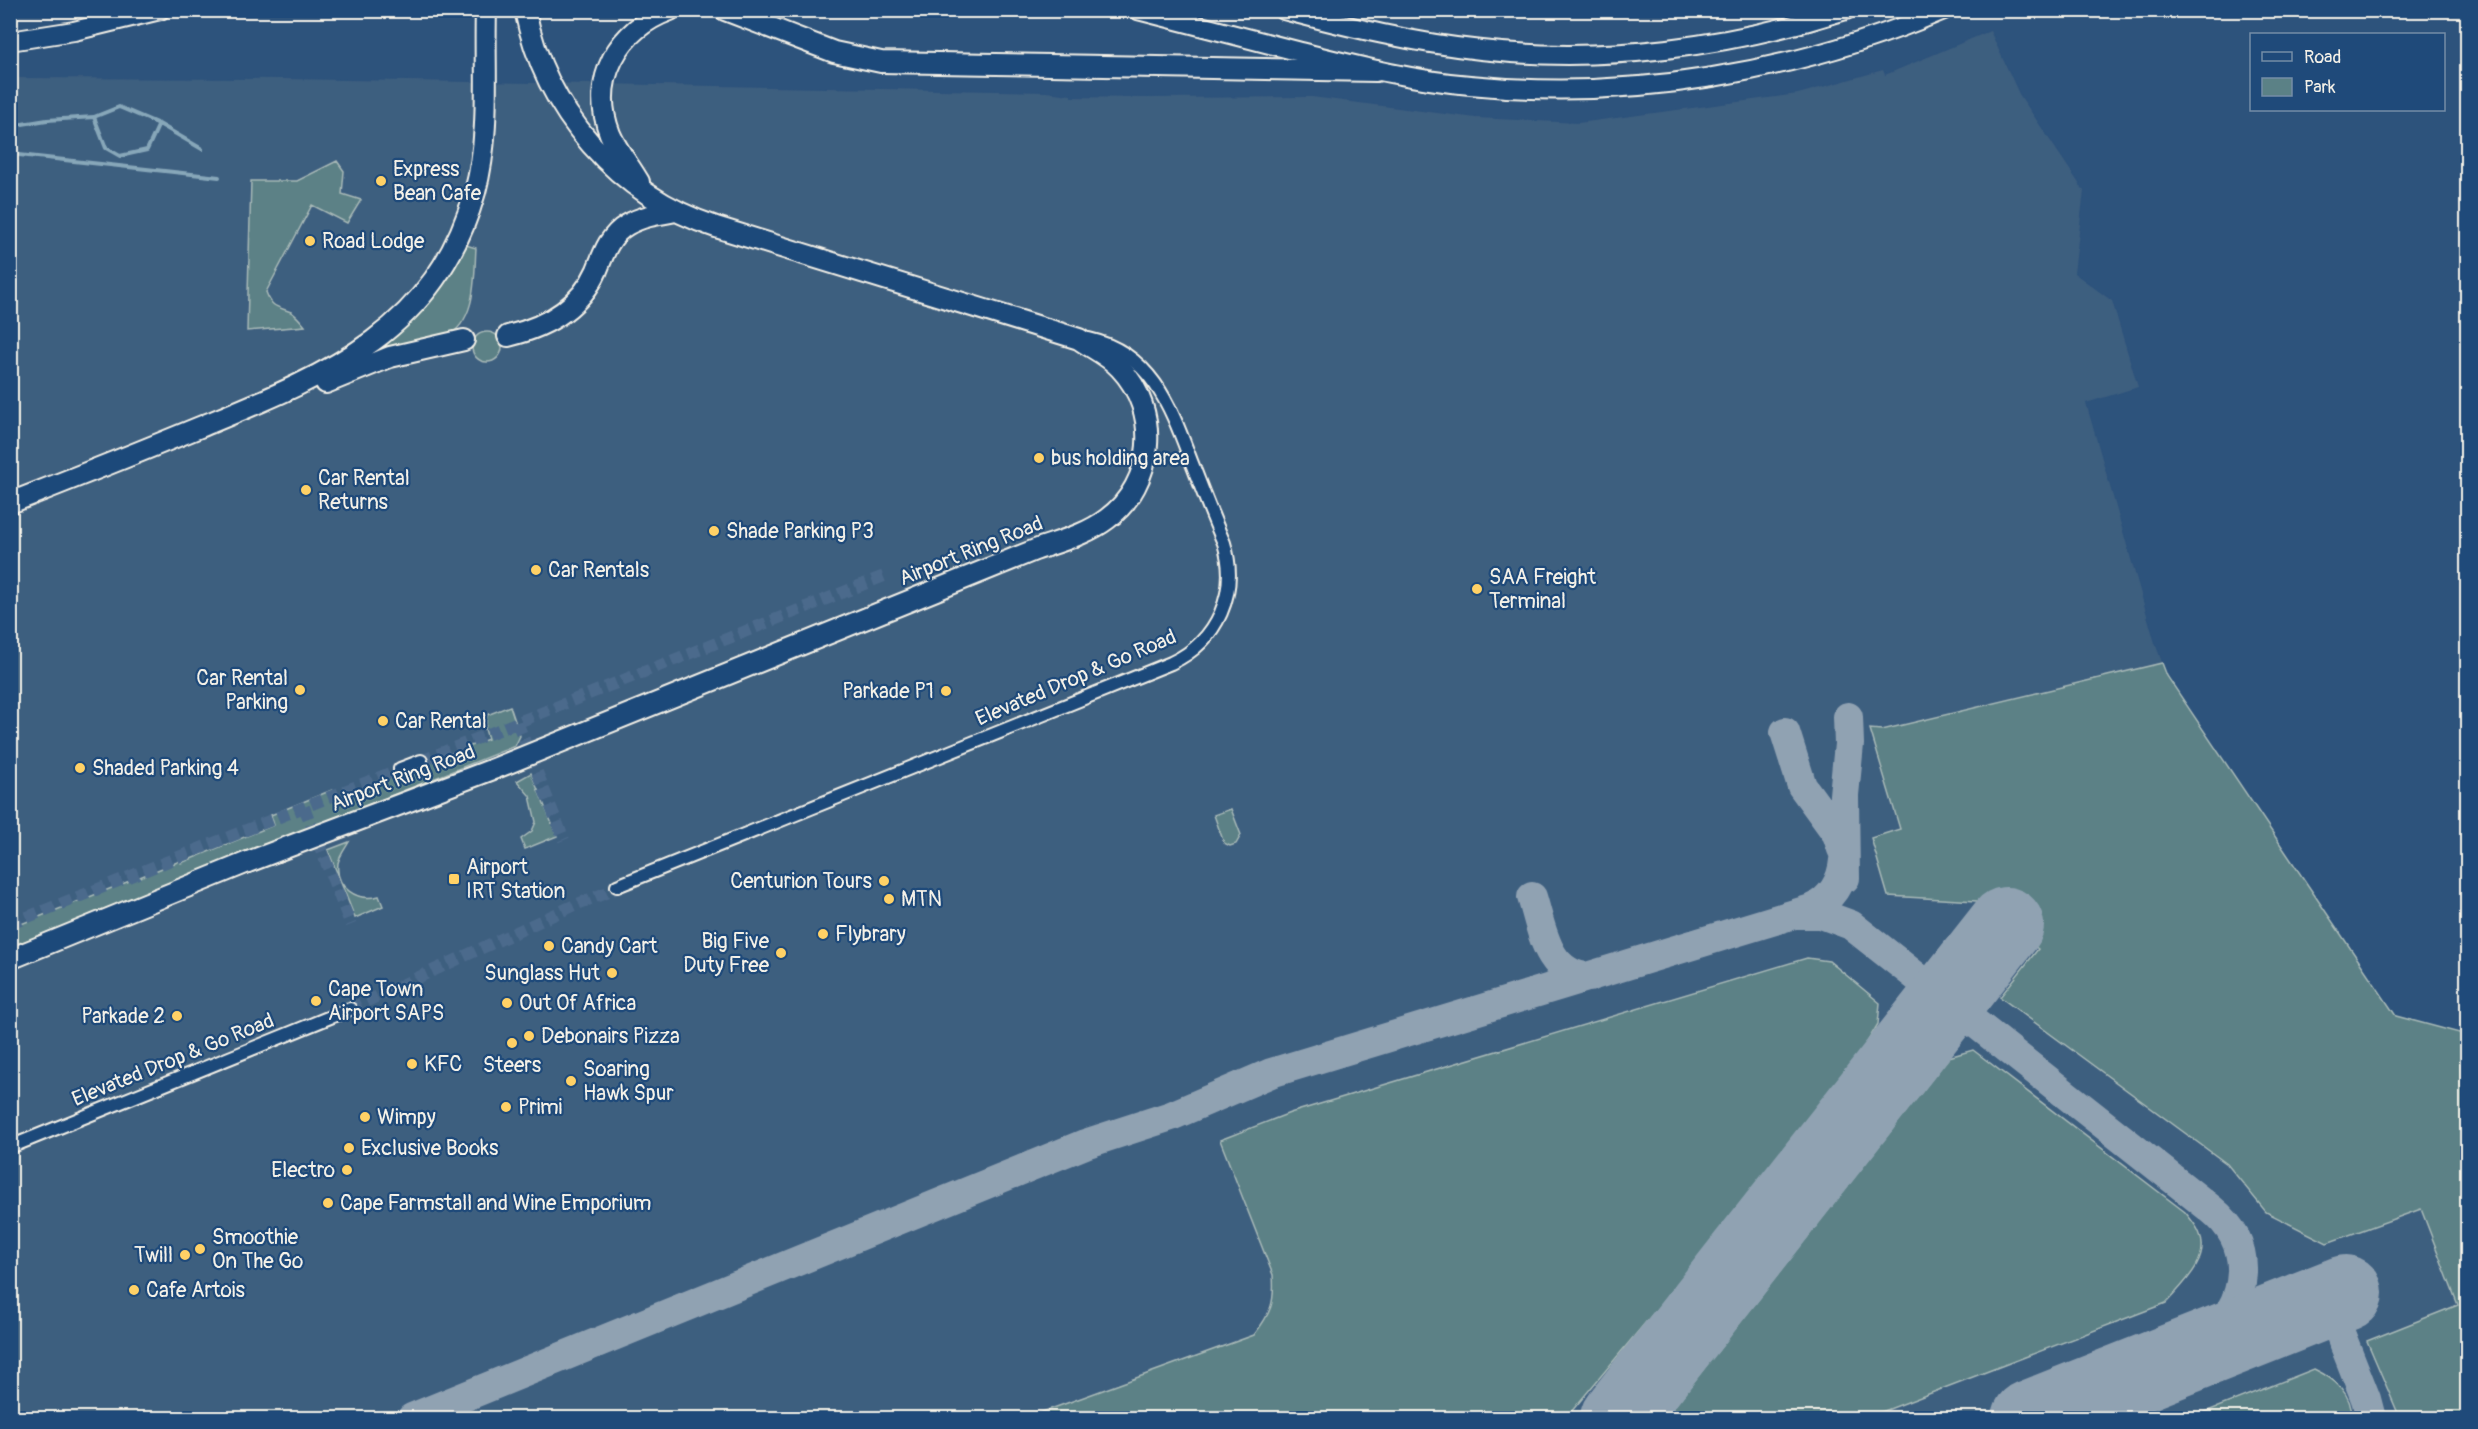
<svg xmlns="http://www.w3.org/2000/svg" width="2478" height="1429" viewBox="0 0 2478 1429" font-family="Pangolin,sans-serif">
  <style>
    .built { fill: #3e5e7f }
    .green { fill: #5b8186; stroke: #a8b9b7; stroke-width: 1.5 }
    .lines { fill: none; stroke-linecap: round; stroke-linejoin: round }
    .stream { stroke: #87a7b9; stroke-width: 4 }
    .taxiway { stroke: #90a2b2; stroke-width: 30 }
    .runway { stroke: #90a2b2; stroke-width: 76 }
    .street-tunnel { stroke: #4b6b8c; stroke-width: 12; stroke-dasharray: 12 6; stroke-linecap: butt }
    .street-casing { stroke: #f4f1e8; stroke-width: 16 }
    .secondary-casing { stroke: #f4f1e8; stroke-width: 22 }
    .primary-casing { stroke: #f4f1e8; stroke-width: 24 }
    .street { stroke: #1f4a7a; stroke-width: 12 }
    .secondary { stroke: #1f4a7a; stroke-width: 18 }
    .primary { stroke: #1f4a7a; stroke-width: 20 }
    .poi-dot { fill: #ffd166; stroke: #1f4a7a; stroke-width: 2 }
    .labels { text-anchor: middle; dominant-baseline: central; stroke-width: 4.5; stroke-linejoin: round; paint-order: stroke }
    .poi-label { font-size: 21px; fill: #f4f1e8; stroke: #1f4a7a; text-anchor: start }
    .street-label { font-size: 21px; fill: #f4f1e8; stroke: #1f4a7a }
  </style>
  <rect width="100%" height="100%" fill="#2d537c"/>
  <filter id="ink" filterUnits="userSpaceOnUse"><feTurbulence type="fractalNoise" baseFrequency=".0167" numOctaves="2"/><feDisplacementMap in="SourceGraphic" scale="12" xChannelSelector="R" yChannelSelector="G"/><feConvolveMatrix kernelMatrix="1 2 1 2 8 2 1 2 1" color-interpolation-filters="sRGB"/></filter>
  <g filter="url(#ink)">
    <path class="built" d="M1990,31L2019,94L2084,191L2074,273L2112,301L2138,387L2086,403L2155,643L2167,676L2396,1016L2467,1035V1418H11L10,78L284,79L718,86L1046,92L1071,95V97L1142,98L1312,97L1476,118L1578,123L1798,94L1883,70L1885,75Z"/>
    <path class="green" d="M337,161L344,171L342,194L361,200L347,223L312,205L266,292C272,308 276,306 291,312C296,315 301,321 305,326L247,331L251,181H297Z
      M466,245L476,248C474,278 477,321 446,337C429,346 405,348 387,352L381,346L444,281Z
      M472 347a15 15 0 1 1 30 0a15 15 0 1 1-30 0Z
      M2162,663L2167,676L2396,1016L2467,1035V1418H2400L2367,1341L2458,1305L2421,1209L2327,1243L2266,1212L2227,1164L2000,997L2038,949L1977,901L1888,896L1871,838L1900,829L1870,729L1882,730Z
      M510,706L520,736L515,746L31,940L11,945V928L180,861L181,863L274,825L271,815L332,790L337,799L488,739L485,729L487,715Z
      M531,773L557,836L525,849L521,839L532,831L536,822L530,796L517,781Z
      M1231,809L1241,835L1236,844L1230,846L1224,843L1214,815Z
      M349,842C345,849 340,855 338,863C335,888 357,902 379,896L383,906L355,918L328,850Z
      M1807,958L1829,961L1880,1003L1878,1024L1836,1094L1566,1418H1026L1254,1335C1271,1313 1275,1303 1273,1275L1220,1140L1290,1113Z
      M1973,1050L2185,1212C2190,1218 2196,1225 2199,1232C2212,1259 2182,1285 2166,1303L1866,1418H1665L1949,1057Z
      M2314,1369C2335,1379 2352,1393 2352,1418H2190Z"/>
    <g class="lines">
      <path class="stream" d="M94,117L119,107L159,124L202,149
        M10,126L47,120L94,117L106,148L120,156L147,150L159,124
        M10,154L219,177"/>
      <path class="taxiway" d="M1785,732L1802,786L1837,834L1842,849
        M1845,878L1844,795L1849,744L1848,717
        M1532,897C1542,929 1547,975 1589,977
        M1797,914H1821L1851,925L2211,1209C2231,1225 2243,1246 2242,1272C2240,1345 2146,1371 2091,1394
        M2327,1300L2366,1399L2371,1418
        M412,1418L1085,1144L1171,1116L1271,1073L1811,909C1832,899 1842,882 1844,860"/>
      <path class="runway" d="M1618,1418L2006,925
        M2030,1418L2345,1293"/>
      <path class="street-tunnel" d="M517,722L564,840
        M421,761L884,576
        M304,807L351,925
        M10,924L400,769
        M350,1009L575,905L613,890L617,886"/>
      <g class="street-casing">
        <path id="street" d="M400,769L421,761
          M617,886L1171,663C1218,641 1239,592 1224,543C1212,516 1202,489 1191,461C1171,408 1152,353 1089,339
          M10,1147L350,1009"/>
      </g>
      <g class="secondary-casing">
        <path id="secondary" d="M1138,10C1191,24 1244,37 1297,51C1354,65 1411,80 1470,85C1631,101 1796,73 1944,10
          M1284,10C1349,27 1414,43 1481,50C1603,64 1729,47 1846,10
          M10,41L74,31L160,10"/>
      </g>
      <g class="primary-casing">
        <path id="primary" d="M725,10L834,52L881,62L1376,71
          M639,182C630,166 617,151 610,134C589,80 618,29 670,10
          M508,336C546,327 580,308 597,270C604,252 610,235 627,225C642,216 659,214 676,211
          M326,383L390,357L464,340
          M10,503C74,478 137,453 200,427C324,376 435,334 475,192C491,133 484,70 486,10
          M10,959L248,862L496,768L1035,550C1060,541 1086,535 1107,519C1155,484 1161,411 1120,368C1108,355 1093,349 1079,339L716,227C618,195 545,111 525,10"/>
      </g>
      <use href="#street" class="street"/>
      <use href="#secondary" class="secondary"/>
      <use href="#primary" class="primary"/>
    </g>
  </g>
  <g class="poi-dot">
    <circle cx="381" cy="181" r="6"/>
    <circle cx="310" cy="241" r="6"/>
    <circle cx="1039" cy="458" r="6"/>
    <circle cx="306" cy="490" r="6"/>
    <circle cx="714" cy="531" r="6"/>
    <circle cx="536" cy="570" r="6"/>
    <circle cx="1477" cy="589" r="6"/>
    <circle cx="300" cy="690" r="6"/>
    <circle cx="946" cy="691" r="6"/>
    <circle cx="383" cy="721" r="6"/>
    <circle cx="80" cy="768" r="6"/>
    <rect x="448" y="873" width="12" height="12" rx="3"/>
    <circle cx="884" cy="881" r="6"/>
    <circle cx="889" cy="899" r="6"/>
    <circle cx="823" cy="934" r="6"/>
    <circle cx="549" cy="946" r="6"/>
    <circle cx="781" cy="953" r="6"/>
    <circle cx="612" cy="973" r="6"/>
    <circle cx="316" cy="1001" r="6"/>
    <circle cx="507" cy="1003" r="6"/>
    <circle cx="177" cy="1016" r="6"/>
    <circle cx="529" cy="1036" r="6"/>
    <circle cx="512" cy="1043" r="6"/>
    <circle cx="412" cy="1064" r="6"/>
    <circle cx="571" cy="1081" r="6"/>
    <circle cx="506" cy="1107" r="6"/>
    <circle cx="365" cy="1117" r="6"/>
    <circle cx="349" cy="1148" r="6"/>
    <circle cx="347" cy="1170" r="6"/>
    <circle cx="328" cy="1203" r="6"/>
    <circle cx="200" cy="1249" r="6"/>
    <circle cx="185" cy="1255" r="6"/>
    <circle cx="134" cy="1290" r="6"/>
  </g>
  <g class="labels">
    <g class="poi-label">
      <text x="393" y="169">Express<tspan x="393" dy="24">Bean Cafe</tspan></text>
      <text x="322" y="241">Road Lodge</text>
      <text x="1051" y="458">bus holding area</text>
      <text x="318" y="478">Car Rental<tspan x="318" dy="24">Returns</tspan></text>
      <text x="726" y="531">Shade Parking P3</text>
      <text x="548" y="570">Car Rentals</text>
      <text x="1489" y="577">SAA Freight<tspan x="1489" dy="24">Terminal</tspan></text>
      <text x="288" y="678" text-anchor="end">Car Rental<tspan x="288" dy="24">Parking</tspan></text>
      <text x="934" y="691" text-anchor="end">Parkade P1</text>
      <text x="395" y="721">Car Rental</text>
      <text x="92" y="768">Shaded Parking 4</text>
      <text x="466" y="867">Airport<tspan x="466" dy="24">IRT Station</tspan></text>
      <text x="872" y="881" text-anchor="end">Centurion Tours</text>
      <text x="901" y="899">MTN</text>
      <text x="835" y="934">Flybrary</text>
      <text x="769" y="941" text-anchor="end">Big Five<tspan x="769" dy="24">Duty Free</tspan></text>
      <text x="561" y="946">Candy Cart</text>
      <text x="600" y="973" text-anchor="end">Sunglass Hut</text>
      <text x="328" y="989">Cape Town<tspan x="328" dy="24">Airport SAPS</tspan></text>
      <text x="519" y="1003">Out Of Africa</text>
      <text x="165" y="1016" text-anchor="end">Parkade 2</text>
      <text x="541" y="1036">Debonairs Pizza</text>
      <text x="424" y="1064">KFC</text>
      <text x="512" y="1065" text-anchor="middle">Steers</text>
      <text x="583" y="1069">Soaring<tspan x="583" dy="24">Hawk Spur</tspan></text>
      <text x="518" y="1107">Primi</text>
      <text x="377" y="1117">Wimpy</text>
      <text x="361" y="1148">Exclusive Books</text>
      <text x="335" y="1170" text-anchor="end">Electro</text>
      <text x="340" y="1203">Cape Farmstall and Wine Emporium</text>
      <text x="212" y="1237">Smoothie<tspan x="212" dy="24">On The Go</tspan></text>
      <text x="173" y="1255" text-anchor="end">Twill</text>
      <text x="146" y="1290">Cafe Artois</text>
    </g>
    <g class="street-label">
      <text transform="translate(971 551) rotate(-22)">Airport Ring Road</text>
      <text transform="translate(1076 678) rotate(-23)">Elevated Drop &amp; Go Road</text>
      <text transform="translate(403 778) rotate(-21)">Airport Ring Road</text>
      <text transform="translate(173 1060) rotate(-22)">Elevated Drop &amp; Go Road</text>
    </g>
  </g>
  <rect width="2478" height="1429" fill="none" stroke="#1f4a7a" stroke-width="36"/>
  <rect x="18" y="18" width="2442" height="1393" fill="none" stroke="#f4f1e8" stroke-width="2" filter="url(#ink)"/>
  <rect x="2250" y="33" width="195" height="78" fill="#1f4a7a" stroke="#748da6" stroke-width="1.5"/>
  <rect x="2262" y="52" width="30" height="9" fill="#1f4a7a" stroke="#748da6" stroke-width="1.5"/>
  <text x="2304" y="63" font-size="18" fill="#f4f1e8">Road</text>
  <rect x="2262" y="78" width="30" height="18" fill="#5b8186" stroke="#748da6" stroke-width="1.5"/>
  <text x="2304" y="93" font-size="18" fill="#f4f1e8">Park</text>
</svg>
